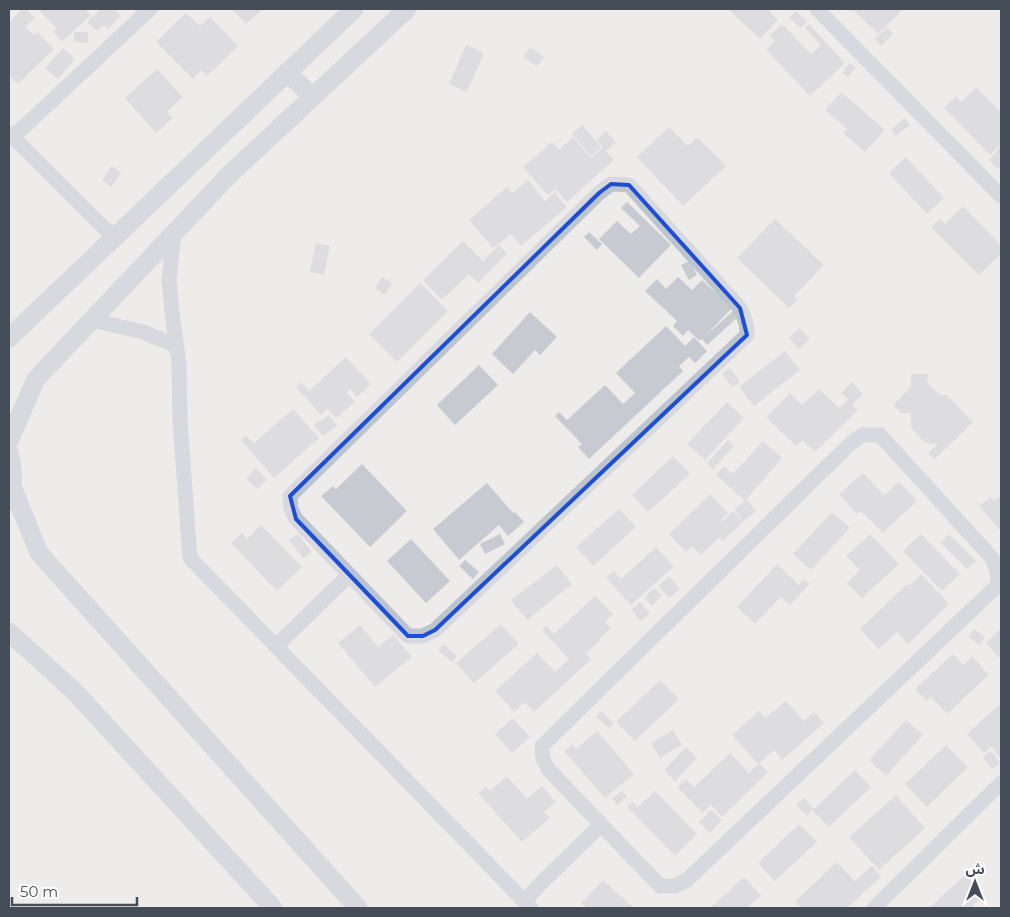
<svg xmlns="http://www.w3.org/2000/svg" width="1010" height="917" viewBox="0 0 1010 917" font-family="Montserrat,'Noto Sans Arabic',sans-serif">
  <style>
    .building { fill: #c8cad1 }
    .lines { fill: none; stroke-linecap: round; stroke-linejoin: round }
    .minor { stroke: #bcc4ce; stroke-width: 15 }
    .tertiary { stroke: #bcc4ce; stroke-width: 19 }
    .marked { fill: none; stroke: #1d4ed8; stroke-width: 4; stroke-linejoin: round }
  </style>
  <rect width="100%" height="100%" fill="#eeebeb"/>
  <path class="building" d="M22,9H26L35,18L25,27L34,35L37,32L54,49L18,84L9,75V22Z
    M38,9H85L91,15L62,42L53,32L57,29Z
    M101,9H115L121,16L108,29L104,25L97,31L87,22Z
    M232,9H263L246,24Z
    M728,9H767L778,20L760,39Z
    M852,9H903L878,34Z
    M796,11L807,21L801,28L789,18Z
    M186,13L200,26L210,17L238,46L207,76L201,70L193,79L156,42Z
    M782,24L811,54L821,45L805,28L809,24L845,63L810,96L766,50L775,41L770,35Z
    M887,27L893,34L881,46L875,39Z
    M74,32H88V43L74,42Z
    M466,45L484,53L467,92L449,84Z
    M530,47L544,57L537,66L523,57Z
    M63,48L75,59L58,79L45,68Z
    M849,63L856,68L848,77L842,73Z
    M157,69L183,97L167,112L173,118L156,133L125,98Z
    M976,87L1001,112V144L990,155L944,108L956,96L961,102Z
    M841,92L885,130L865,152L843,133L847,129L825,110Z
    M905,118L910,125L896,136L891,129Z
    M582,125L601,147L591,156L572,134Z
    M669,127L688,146L697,137L726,166L683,206L637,157Z
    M606,131L616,142L606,151L614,160L567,202L555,189L548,195L523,167L552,142L559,150L573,137L591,158L603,147L596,140Z
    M1001,146V166L998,169L989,160Z
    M906,157L944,198L927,214L889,173Z
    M112,166L121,173L111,187L102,180Z
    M528,180L545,201L555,192L567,207L521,246L511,234L493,248L469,220L507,187L512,193Z
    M627,202L671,245L639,278L599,239L617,221L631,234L640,226L621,208Z
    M963,206L1001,245V254L979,275L931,227L940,219L945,224Z
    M775,219L824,265L794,296L798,299L789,308L737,258Z
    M589,232L602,244L597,250L584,237Z
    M463,241L483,261L499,245L507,254L478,283L469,274L442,300L423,280Z
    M316,243L330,246L324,275L310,272Z
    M690,261L697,275L689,280L681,265Z
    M382,277L392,283L385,295L375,288Z
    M678,277L692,290L702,280L732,308L704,337L733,311L738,317L707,345L702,339L700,341L688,330L683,336L673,326L677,321L645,291L657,279L666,289Z
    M420,283L448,311L397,362L369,334Z
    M530,312L557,337L540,355L535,350L513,374L492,354Z
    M666,326L685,346L694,337L707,351L695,363L689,357L679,366L683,371L589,459L578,447L582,444L555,416L559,412L567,420L605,385L623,404L635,393L616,373Z
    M799,328L810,339L799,349L789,338Z
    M785,351L800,370L754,406L739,387Z
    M346,357L371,384L357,397L350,389L346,392L355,402L336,418L327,408L321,415L296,387L301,382L309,391Z
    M479,365L498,385L455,425L437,405Z
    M730,368L740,382L732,387L722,373Z
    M911,374H928L927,382L940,395H947L973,422L934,460L928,453L938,444L925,443L911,428V413H901L893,405L911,387Z
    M852,382L863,394L852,405L858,410L815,452L803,440L796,446L766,417L790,393L802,405L819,389L839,408L848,399L841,393Z
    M727,402L744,418L705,460L687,444Z
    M293,409L319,438L274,478L241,440L246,436L254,443Z
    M329,415L337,426L323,436L314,425Z
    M728,440L734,446L713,469L707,463Z
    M763,441L782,458L745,501L716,475L724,466L733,474Z
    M673,456L690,474L648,512L632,495Z
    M362,464L407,511L370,547L321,496L333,486L336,489Z
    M256,468L267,480L257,489L246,478Z
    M863,473L884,495L899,482L917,501L883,533L861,511L857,514L839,494Z
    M487,483L513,513L515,512L524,522L508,536L499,525L459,560L433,529Z
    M710,494L728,513L721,520L722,522L733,511L743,522L723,541L719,537L701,555L692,546L686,552L669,534Z
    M1001,495V531L979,506L990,497L994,501Z
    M747,500L756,512L743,521L734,509Z
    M619,509L636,527L593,566L576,547Z
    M832,512L850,528L811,570L793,554Z
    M261,525L302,567L277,591L231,543L242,533L247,539Z
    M298,534L312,552L303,558L289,540Z
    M500,534L505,544L485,554L480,544Z
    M870,534L899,564L862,598L847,583L860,570L846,556Z
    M921,534L960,574L942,591L903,551Z
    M949,534L976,561L967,569L941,543Z
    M411,539L450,581L426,603L387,561Z
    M656,547L674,566L631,605L606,578L614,571L621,579Z
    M465,560L479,572L473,579L459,566Z
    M777,564L799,585L804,579L810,584L790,605L781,597L755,624L737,607Z
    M557,565L572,584L527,620L511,600Z
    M921,574L949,604L908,644L897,632L879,649L860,629L907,584L909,586Z
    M669,576L680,589L669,598L658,586Z
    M654,588L662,595L652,606L644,598Z
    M595,596L613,614L605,622L611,628L599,639L600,640L586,654L591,659L534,712L525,702L514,712L495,691L537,653L555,672L569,659L542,630L546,626L554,634Z
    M640,602L650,613L641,621L631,610Z
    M501,624L519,644L474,683L456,663Z
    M360,625L378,647L393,635L412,657L375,687L338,643Z
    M1001,628V659L986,643Z
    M974,629L985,637L979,645L968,637Z
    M444,644L457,656L452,662L438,651Z
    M953,654L963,665L972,656L989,675L947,714L931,697L927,701L915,689Z
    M660,680L679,699L635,741L616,722Z
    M786,701L804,721L814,712L824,723L782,760L774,750L759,763L768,772L722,817L711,805L703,813L677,787L686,779L694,787L730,753L749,773L758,764L732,735L759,711L765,718Z
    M1001,703V758L991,747L984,753L967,734Z
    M601,711L614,723L609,728L596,717Z
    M512,718L530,737L512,753L495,734Z
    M906,720L923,735L886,776L869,760Z
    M673,730L682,745L660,758L651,743Z
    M597,731L634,774L605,798L564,751L572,744L576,749Z
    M946,745L968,767L927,807L905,784Z
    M686,747L697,758L675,781L664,770Z
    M991,751L1000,763L992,769L983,757Z
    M855,770L871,787L829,827L812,810L807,816L796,805L804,798L814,809Z
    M507,776L527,799L542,786L556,802L544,812L550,818L522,842L478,793L486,787L490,791Z
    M622,791L627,797L617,805L612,798Z
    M655,791L697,834L675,856L627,807L633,802L638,807Z
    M896,795L925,828L879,870L849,837Z
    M711,810L722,820L710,833L699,822Z
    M799,824L817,842L775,881L758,863Z
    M837,862L855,881L872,866L881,877L847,908H801L795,901Z
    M965,875L984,896L970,908H929Z
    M744,877L761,895L747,908H710Z
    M603,880L634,908H587L581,903Z"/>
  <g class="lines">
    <path class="minor" d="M817,9L1001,196
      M9,133L104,228L116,236
      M13,137L150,9
      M611,184L629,185L740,308C744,317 748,325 747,335L435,630L423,636H408L296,519L291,509L290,496L599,193Z
      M174,233L169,280L172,312L179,365L180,421L190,558L531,908
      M92,320L143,332L177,346
      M863,435H880L992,558C996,567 999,576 998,585L687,880L675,886H660L548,769L543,759L542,746L851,443Z
      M276,646L349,575
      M524,902L541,883L601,825
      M874,908L1001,783"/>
    <path class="tertiary" d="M287,72L313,97
      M9,338L354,9
      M9,441L36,379L229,175L407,9
      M9,452C13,468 14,484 10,501
      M13,489L39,553L358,908
      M9,632L75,692L273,908"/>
  </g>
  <path d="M0 0H1010V917H0ZM611,184L629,185L740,308L747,335L435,630L423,636H408L296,519L290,496L599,193Z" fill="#eeebeb" fill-opacity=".55" fill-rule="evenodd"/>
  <path class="marked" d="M611,184L629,185L740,308L747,335L435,630L423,636H408L296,519L290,496L599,193Z"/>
  <rect width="1010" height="917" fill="none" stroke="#444d58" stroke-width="20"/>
  <g transform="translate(975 882)" stroke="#ffffff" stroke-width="4" paint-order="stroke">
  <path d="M0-4L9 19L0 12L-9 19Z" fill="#444d58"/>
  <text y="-8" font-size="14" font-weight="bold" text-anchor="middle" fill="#444d58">ش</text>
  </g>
  <path d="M12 897v8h125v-8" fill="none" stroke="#444d58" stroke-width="2.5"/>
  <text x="20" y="897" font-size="15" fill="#444d58" stroke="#ffffff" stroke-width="4" paint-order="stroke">50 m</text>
</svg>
